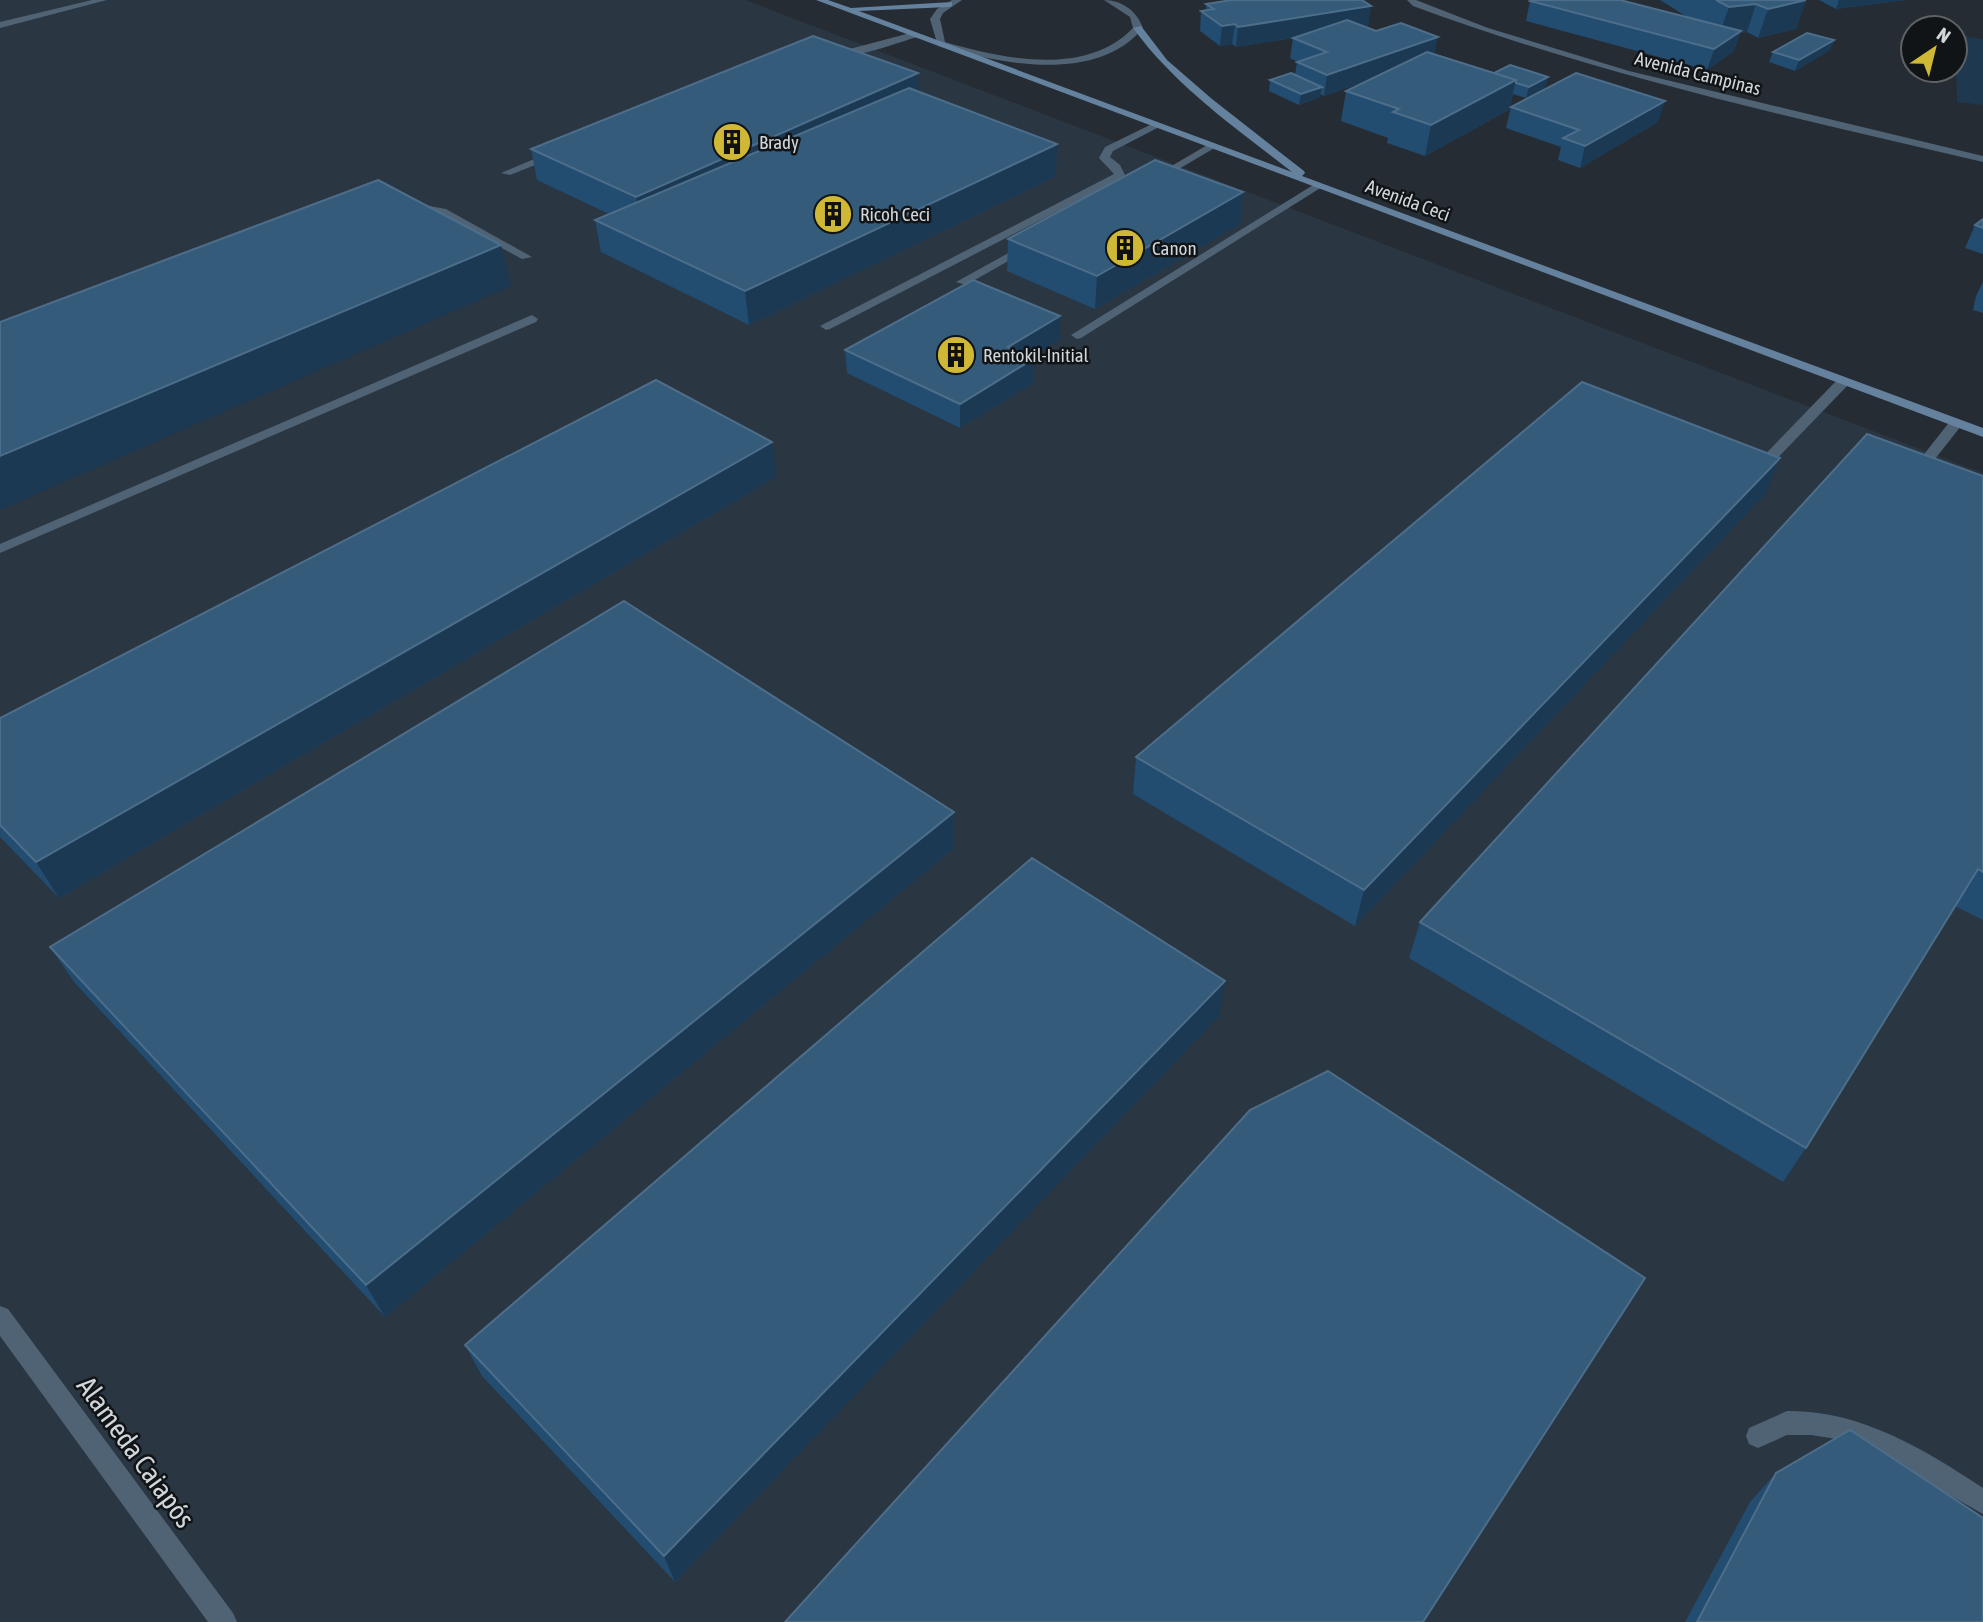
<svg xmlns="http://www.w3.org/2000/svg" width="1983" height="1622" viewBox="0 0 1983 1622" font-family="'Asap Condensed',sans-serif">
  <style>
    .built { fill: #2a3642 }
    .green { fill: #1e3850 }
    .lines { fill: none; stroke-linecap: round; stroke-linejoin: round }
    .lane { fill: #506375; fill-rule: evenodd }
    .street { fill: #506375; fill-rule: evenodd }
    .secondary { fill: #64819e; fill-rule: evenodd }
    .wall { fill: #224c70 }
    .shaded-wall { fill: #1b3953 }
    .building { fill: #355b7b; stroke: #4d6e8a; stroke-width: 2 }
    .labels { text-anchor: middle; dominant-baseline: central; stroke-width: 5; stroke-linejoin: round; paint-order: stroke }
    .far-street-label { font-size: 19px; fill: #d1d6da; stroke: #111417 }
    .far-poi-label { font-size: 19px; fill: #d1d6da; stroke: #111417; text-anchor: start }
    .near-street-label { font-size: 28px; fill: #d1d6da; stroke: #111417 }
  </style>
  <rect width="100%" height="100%" fill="#252c33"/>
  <path class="built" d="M0,0H745L1983,473V1622H0Z"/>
  <path class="green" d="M1955,35L1983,39V105L1957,102Z"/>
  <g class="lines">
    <path class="lane" d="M914,32L917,33V37C899,42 842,64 827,55Z
      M1154,123L1163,125L1113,151L1110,157L1120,165L1125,175L1124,177L830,329L826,330L820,326L1114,174L1099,158L1105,147Z
      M1209,144L1218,146L1160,180L1151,178Z
      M556,150L560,151V155L510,175L501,173Z
      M1318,182L1323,185L1322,187L1081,338L1077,339L1071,335Z
      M413,203L446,209L532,257L522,259L439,214L409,208V204Z
      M1023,245L1033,247L966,285L956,282Z
      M532,315L538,319L536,322L0,553V544Z
      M1844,377L1850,381L1849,384L1761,475H1751V469L1839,378Z
      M1956,419L1961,420V426L1920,478H1910V472L1951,420Z
      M1787,1411C1860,1410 1924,1449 1983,1488V1514L1881,1456L1837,1439L1811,1435H1787L1758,1448L1749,1444L1746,1436L1749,1428Z"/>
    <path class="street" d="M92,0H107L0,28V22Z
      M952,0H962L943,13L940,19L945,42C1003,59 1086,77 1133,28L1130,17L1104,0C1122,0 1137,11 1143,28C1096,85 998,63 938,46L930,19L937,9Z
      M1407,0H1416L1488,28L1629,71L1983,156V162C1790,117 1599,75 1413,6Z
      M0,1306L8,1309L233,1613L237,1622H208L0,1336Z"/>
    <path class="secondary" d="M816,0H828L851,8L952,2V6L949,7L859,11L1292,172C1236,128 1176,87 1133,28L1141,26L1167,60L1212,99L1304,171L1305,173L1302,176L1983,428V437Z"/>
  </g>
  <path class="wall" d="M1227,0H1362L1371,6L1368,26L1364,27L1434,54L1545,88L1526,98L1513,94L1509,110L1425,156L1387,143L1388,138L1341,121L1346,91L1367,81L1324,96L1320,94V97L1299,105L1269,91L1270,80L1295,75L1297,62H1298L1290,58L1293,38L1236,47L1232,44L1220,46L1200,31L1201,11L1206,10V4Z
    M1660,0H1806L1796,29L1758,38L1747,32L1740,33L1734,51L1707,70L1526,21L1530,1L1689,18Z
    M1819,0H1905L1836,9Z
    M1834,40L1830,50L1795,71L1769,62L1773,52Z
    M918,92L1056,176L749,325L601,252L595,220L609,214L537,180L531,149Z
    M1511,107L1658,122L1580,168L1558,160L1561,147L1506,128Z
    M1243,192L1240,224L1095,309L1007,271L1008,239Z
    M1983,219V254L1965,248L1975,225Z
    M1983,282V313L1973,310L1976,296Z
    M1059,340L1030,357L1033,359V383L960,428L847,373L845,350Z
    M1983,476V920L1955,906L1806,1148L1783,1182L1409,958L1420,922Z
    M776,477L59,898L0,837V718Z
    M1766,493L1355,926L1133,794L1136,757Z
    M954,848L385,1317L74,982L50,947Z
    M1219,1016L675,1582L482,1376L465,1345Z
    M1776,1473L1983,1622H1685L1750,1502Z"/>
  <path class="shaded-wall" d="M1806,0L1796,29L1758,38L1768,9Z
    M1839,0H1905L1836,9Z
    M1756,4L1747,32L1740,33L1734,51L1707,70L1729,7Z
    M1371,6L1368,26L1236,47L1238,27Z
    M1235,24L1232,44L1220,46L1222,26Z
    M1438,37L1434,57L1324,96L1327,75Z
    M1834,40L1830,50L1795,71L1799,60Z
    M918,73L919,103L641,229L636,197Z
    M1548,77L1545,88L1526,98L1529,87Z
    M1516,80L1509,110L1425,156L1431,125Z
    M1322,87L1320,97L1299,105L1301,94Z
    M1665,101L1658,122L1580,168L1585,146Z
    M1057,144L1056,176L749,325L745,291Z
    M1243,192L1240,224L1095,309L1097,276Z
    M501,245L511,286L0,510V456Z
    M1060,316L1059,340L1008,371V347Z
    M1033,359V383L960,428V404Z
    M772,442L776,477L59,898L36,862Z
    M1780,458L1766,493L1355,926L1364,890Z
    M954,812V848L385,1317L366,1285Z
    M1225,981L1219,1016L675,1582L664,1556Z
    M1645,1278L1424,1622H1423Z"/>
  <path class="building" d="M1232,0H1362L1371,6L1238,27L1235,24L1222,26L1201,11L1214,9L1206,4Z
    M1532,0H1620L1741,31L1714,49L1530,1Z
    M1716,0H1806L1768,9L1756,4L1729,7Z
    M1347,20L1376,31L1401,23L1438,37L1327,75L1297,62L1327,52L1293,38Z
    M1807,33L1834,40L1799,60L1773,52Z
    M813,36L918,73L636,197L531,149Z
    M1427,52L1516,80L1431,125L1393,112L1399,109L1346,91Z
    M1510,65L1548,77L1529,87L1516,83V80L1494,73Z
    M1291,73L1322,87L1301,94L1270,80Z
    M1576,73L1665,101L1585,146L1563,138L1579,130L1511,107Z
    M909,88L1057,144L745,291L595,220Z
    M1155,160L1243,192L1097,276L1008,239Z
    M378,180L501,245L0,456V322Z
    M1983,219V228L1975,225Z
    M973,280L1060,316L1008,347L1033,359L960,404L845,350Z
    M656,380L772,442L36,862L0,825V718Z
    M1582,382L1780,458L1364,890L1136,757Z
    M1867,434L1983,476V872L1978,869L1806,1148L1420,922Z
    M624,601L954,812L366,1285L50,947Z
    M1032,858L1225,981L664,1556L465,1345Z
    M1328,1071L1645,1278L1423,1622H785L1250,1110Z
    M1850,1430L1983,1518V1622H1697L1776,1473Z"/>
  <defs>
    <g id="building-disc" transform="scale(2.0125)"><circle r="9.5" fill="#d0b837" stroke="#111417"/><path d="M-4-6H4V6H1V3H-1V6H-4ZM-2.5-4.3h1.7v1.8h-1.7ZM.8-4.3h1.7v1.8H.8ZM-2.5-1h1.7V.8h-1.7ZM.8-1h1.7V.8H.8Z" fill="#111"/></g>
  </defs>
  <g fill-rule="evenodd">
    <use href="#building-disc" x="732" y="142"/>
    <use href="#building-disc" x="833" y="214"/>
    <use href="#building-disc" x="1125" y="248"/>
    <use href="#building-disc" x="956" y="355"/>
  </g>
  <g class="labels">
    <g class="far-street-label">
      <text transform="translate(1698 73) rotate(14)">Avenida Campinas</text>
      <text transform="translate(1408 200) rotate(20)">Avenida Ceci</text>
    </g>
    <g class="far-poi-label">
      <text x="759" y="142">Brady</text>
      <text x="860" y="214">Ricoh Ceci</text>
      <text x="1152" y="248">Canon</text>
      <text x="983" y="355">Rentokil-Initial</text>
    </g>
    <g class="near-street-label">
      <text transform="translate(136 1452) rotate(54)">Alameda Caiapós</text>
    </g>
  </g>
  <g transform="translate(1934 49) rotate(35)"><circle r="33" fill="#111417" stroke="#5e6265" stroke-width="2"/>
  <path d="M0-5L12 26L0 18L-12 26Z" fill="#d0b837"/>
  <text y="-10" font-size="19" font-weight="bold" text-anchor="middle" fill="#d1d6da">N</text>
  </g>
</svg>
